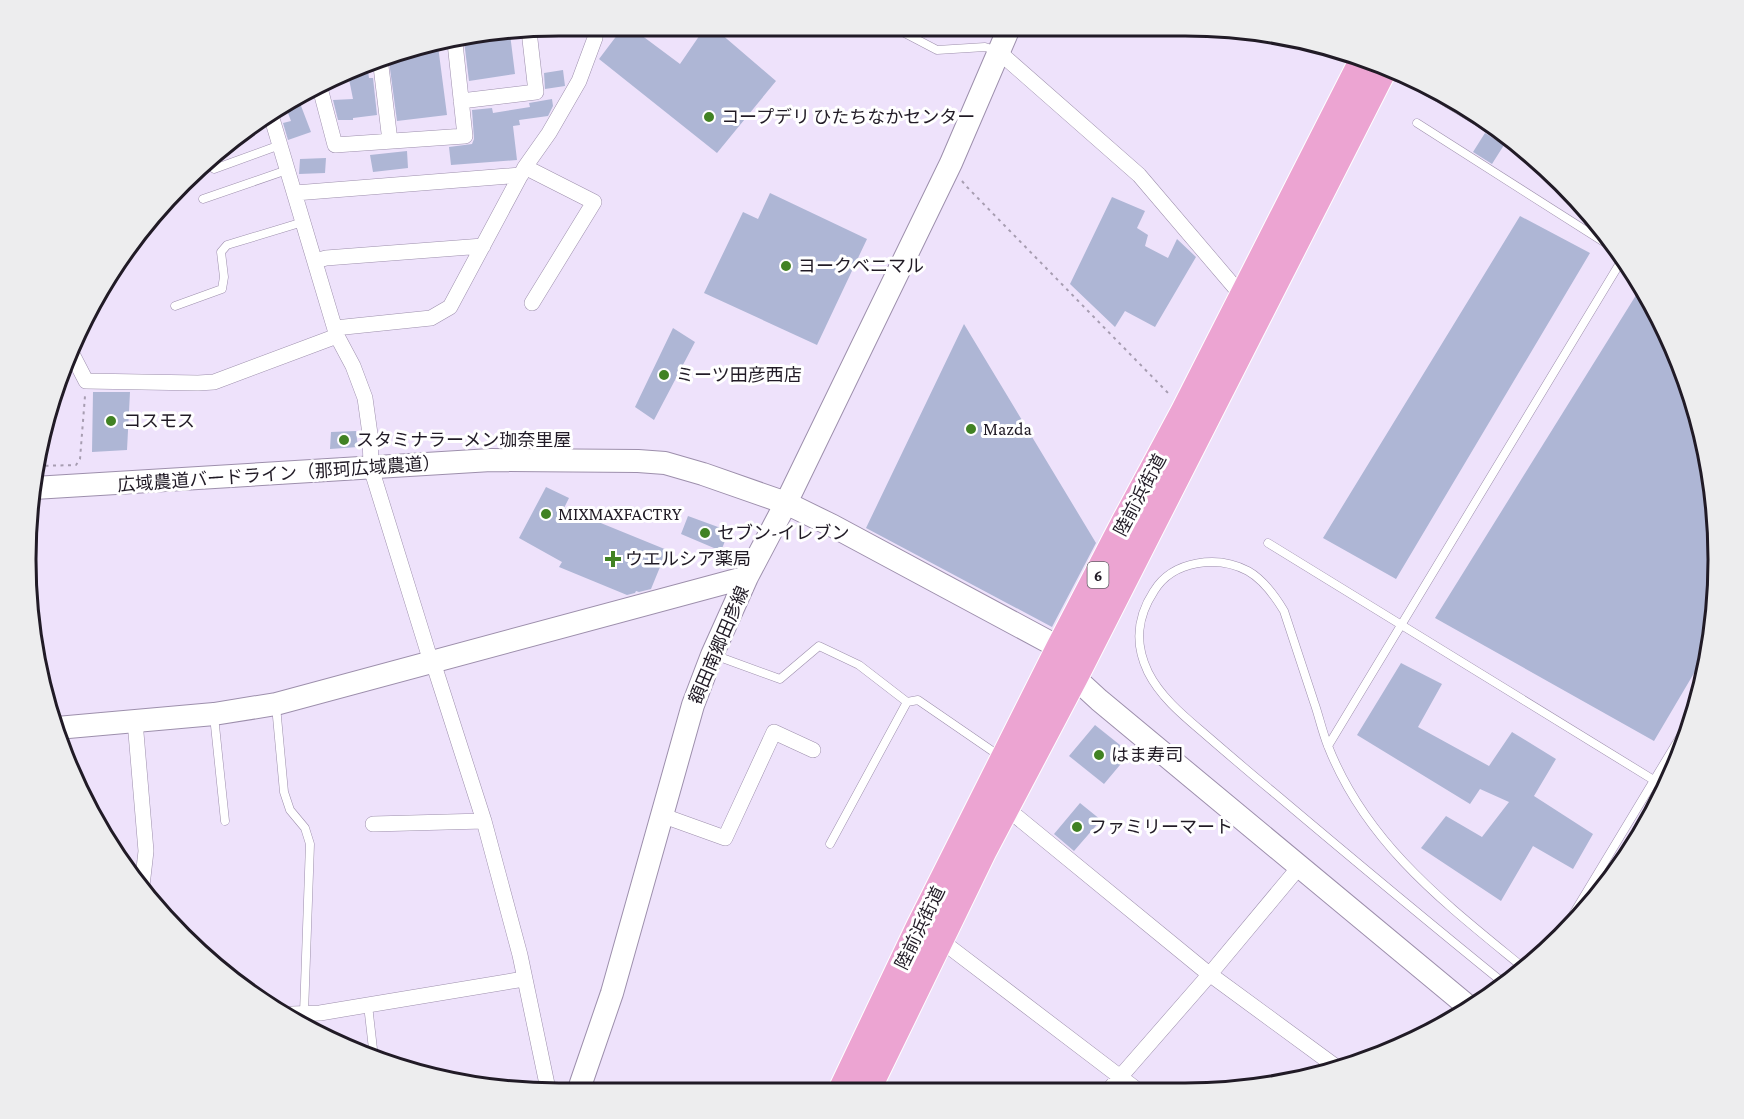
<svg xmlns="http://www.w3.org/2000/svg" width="1744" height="1119" viewBox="0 0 1744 1119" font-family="'Crimson Pro','Noto Sans JP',serif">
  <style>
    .building { fill: #aeb6d5 }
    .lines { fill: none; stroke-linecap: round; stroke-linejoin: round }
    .lane-casing { stroke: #9d8fac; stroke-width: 9 }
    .street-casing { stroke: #9d8fac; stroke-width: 16 }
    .secondary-casing { stroke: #9d8fac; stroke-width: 24 }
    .highway-casing { stroke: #fff; stroke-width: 30 }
    .path { stroke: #a79db1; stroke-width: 2; stroke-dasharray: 3 4.5; stroke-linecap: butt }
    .lane { stroke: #fff; stroke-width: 8 }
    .street { stroke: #fff; stroke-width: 15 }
    .secondary { stroke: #fff; stroke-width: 22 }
    .highway { stroke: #eca4d2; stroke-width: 28 }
    .poi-dot { fill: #418223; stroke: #fff; stroke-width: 2 }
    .labels { text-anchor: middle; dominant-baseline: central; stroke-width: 6; stroke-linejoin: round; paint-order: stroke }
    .shield { fill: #fff; stroke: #645f67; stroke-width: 1.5 }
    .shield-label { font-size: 16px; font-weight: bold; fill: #211b26 }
    .poi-label { font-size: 18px; fill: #211b26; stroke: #fff; text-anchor: start }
    .street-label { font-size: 18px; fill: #211b26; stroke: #fff }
    .rim { fill: none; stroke: #211b26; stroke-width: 3 }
  </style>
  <rect width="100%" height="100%" fill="#eee2fb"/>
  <path class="building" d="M624,26H629L680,64L706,26L713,27L776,81L717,153L599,59Z
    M510,34L515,74L469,81L464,41Z
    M438,46L447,115L397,121L388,54Z
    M367,64L369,78H373L377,115L353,118V120H338L333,100L353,99L348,74Z
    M563,70L565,86L545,89L544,73Z
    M298,98L311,132L288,140L283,123L291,121L285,105Z
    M552,99L553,106L548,116L519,120L520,125L513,126L517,160L451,165L449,147L472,144L474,139L472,110L492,108L493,113L530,107L529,103Z
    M1485,133L1504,145L1492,164L1473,152Z
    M407,151L408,168L373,172L370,155Z
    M326,158L325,173L299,174L300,159Z
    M770,193L867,239L817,345L704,293L743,212L758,219Z
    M1112,197L1145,211L1137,228L1148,235L1145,246L1168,258L1177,239L1196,257L1155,327L1125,311L1115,327L1070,284Z
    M1520,216L1590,253L1396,579L1323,538Z
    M1638,292L1647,297L1663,323L1700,421L1717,524L1714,629L1710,646L1654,741L1435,618Z
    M964,324L1096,543L1052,627L866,528Z
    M673,328L695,342L654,420L635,407Z
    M93,392H130L127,450L92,452Z
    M356,431L358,447L330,449L331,432Z
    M546,487L569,498L564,508L667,550L651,589L639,592L636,591L635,593L627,595L559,567L562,562L519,538Z
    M688,516L729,531L721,551L681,534Z
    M1401,663L1442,684L1418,727L1489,766L1512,732L1556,759L1534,796L1593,834L1573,869L1533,846L1501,901L1421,848L1446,816L1482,837L1509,802L1480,789L1470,804L1357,735Z
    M1095,725L1130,753L1104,784L1069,756Z
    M1080,803L1101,820L1074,851L1054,834Z"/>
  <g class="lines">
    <g class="lane-casing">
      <path id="lane" d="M895,28L937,50L985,47L998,51
        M1388,75C1409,79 1428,92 1447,103C1478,121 1508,141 1539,160
        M1417,123L1618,251
        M214,169L280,145
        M203,199L287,170
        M175,306L222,289L224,277L221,252L227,245L303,222
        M1268,543L1665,787
        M714,655L780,679L819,646L859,665L907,702
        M276,706L284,792L290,810L305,828L310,844L304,1013
        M214,716L225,821
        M1328,746L1623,258
        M830,844L907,702L918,700L1001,757
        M1560,936L1694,714
        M1506,985C1427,921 1349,856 1272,791C1250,773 1228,754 1206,735C1185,717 1161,698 1148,672C1134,643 1137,617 1154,591C1173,560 1218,555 1248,571C1264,580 1275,596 1284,611C1294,641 1304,672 1314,702C1319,716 1322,731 1328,746C1367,845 1446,904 1525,969
        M368,1005L374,1058"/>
    </g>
    <g class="street-casing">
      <path id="street" d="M999,52L1139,175L1243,297
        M380,58L390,141
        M320,88L335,145L465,136L455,43
        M461,101L536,92L529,31
        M270,112L337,336L353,366L365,398L370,434L371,468L428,652L433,662L484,821L520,955L548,1089
        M525,167L594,202L532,303
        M295,193L521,175
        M315,261L326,258L483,246
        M335,328L431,318L450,307L525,167L549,133L579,81L595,38L596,26
        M72,354L86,381L198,383L214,382L337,336
        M135,721L146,851L142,886
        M1005,807L1204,970L1339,1069
        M661,815L725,838L774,732L813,750
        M373,824L484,821
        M935,936L1140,1092
        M292,1014L320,1013L524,979
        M1107,1092L1210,974L1300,866"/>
    </g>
    <g class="secondary-casing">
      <path id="secondary" d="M34,488L491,460L638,461L665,463L703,474L786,503L833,526L1060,648L1074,677L1099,700L1470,1008
        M57,728L214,714L276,704L747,577
        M579,1089L612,993L693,705L712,655L747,577L786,503L951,163L1009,28"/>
    </g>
    <g class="highway-casing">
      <path id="highway" d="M842,1091L920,927L1060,648L1126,521L1185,411L1362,63
        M866,1091L983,850L1074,677L1383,69"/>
    </g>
    <path class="path" d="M962,181L967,187L1169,394
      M38,466L76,465L80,459L85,396"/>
    <use href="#lane" class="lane"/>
    <use href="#street" class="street"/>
    <use href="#secondary" class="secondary"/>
    <use href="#highway" class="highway"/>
  </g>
  <g class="poi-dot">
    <circle cx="709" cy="117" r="6"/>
    <circle cx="786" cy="266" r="6"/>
    <circle cx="664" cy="375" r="6"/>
    <circle cx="111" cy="421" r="6"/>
    <circle cx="971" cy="429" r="6"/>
    <circle cx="344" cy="440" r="6"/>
    <circle cx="546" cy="514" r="6"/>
    <circle cx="705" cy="533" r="6"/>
    <path d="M610 550h6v6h6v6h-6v6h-6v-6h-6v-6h6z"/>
    <circle cx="1099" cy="755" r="6"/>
    <circle cx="1077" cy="827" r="6"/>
  </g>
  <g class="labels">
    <rect class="shield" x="1087.5" y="562" width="21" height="26" rx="4.5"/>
    <g class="shield-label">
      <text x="1098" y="575">6</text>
    </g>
    <g class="poi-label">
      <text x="721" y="117">コープデリ ひたちなかセンター</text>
      <text x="798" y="266">ヨークベニマル</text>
      <text x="676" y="375">ミーツ田彦西店</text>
      <text x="123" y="421">コスモス</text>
      <text x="983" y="429">Mazda</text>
      <text x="356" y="440">スタミナラーメン珈奈里屋</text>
      <text x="558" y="514">MIXMAXFACTRY</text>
      <text x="717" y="533">セブン-イレブン</text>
      <text x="625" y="559">ウエルシア薬局</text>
      <text x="1111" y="755">はま寿司</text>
      <text x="1089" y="827">ファミリーマート</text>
    </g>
    <g class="street-label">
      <text transform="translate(279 474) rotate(-4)">広域農道バードライン（那珂広域農道）</text>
      <text transform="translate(1140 495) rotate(-62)">陸前浜街道</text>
      <text transform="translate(719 645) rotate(-67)">額田南郷田彦線</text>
      <text transform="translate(920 928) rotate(-64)">陸前浜街道</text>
    </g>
  </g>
  <path d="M0 0H1744V1119H0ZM559 36H1185A523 523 0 0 1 1708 559V560A523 523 0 0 1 1185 1083H559A523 523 0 0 1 36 560V559A523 523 0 0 1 559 36Z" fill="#ededee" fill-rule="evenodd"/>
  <path class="rim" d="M559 36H1185A523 523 0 0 1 1708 559V560A523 523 0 0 1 1185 1083H559A523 523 0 0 1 36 560V559A523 523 0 0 1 559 36Z"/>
</svg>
